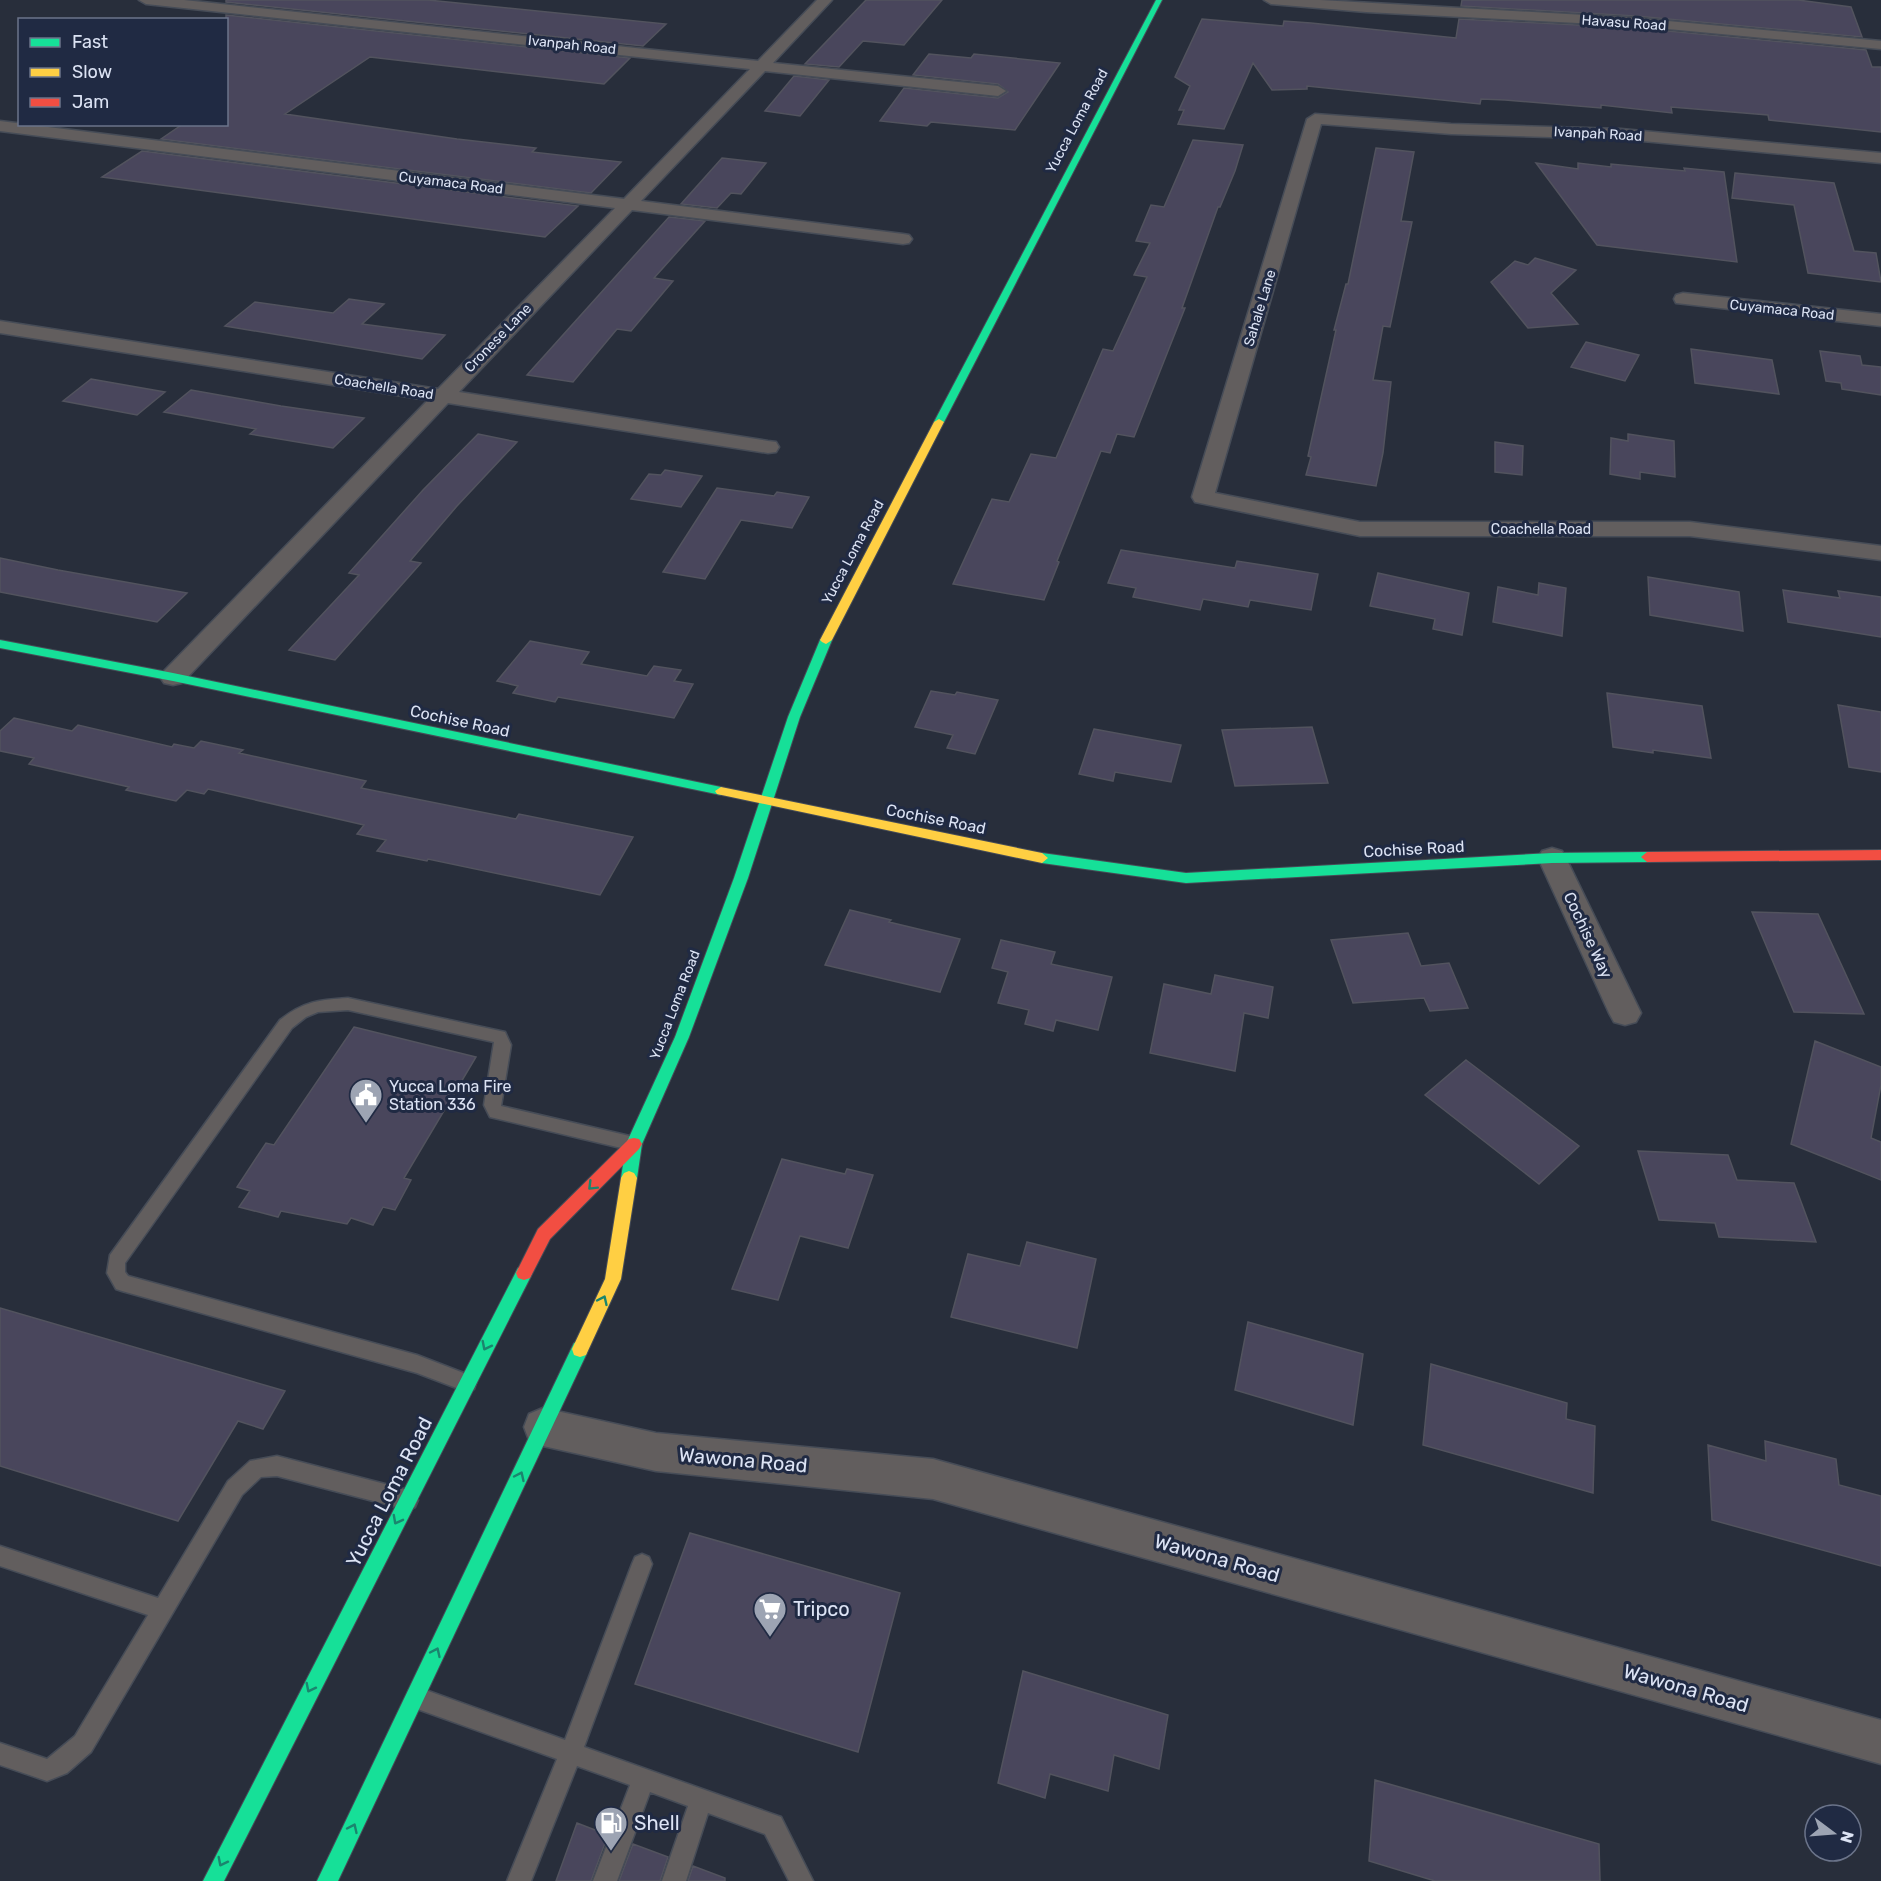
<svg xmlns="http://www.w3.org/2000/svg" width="1881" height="1881" viewBox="0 0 1881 1881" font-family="Rubik,sans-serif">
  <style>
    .building { fill: #49465c; stroke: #52535e; stroke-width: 1.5 }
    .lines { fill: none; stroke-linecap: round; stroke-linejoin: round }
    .lane-casing { stroke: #464c57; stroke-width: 3 }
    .street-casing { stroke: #464c57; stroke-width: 3 }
    .fast-casing { stroke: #464c57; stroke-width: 2 }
    .slow-casing { stroke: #464c57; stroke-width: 2 }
    .jam-casing { stroke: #464c57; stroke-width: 2 }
    .lane { fill: #625e5e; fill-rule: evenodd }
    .street { fill: #625e5e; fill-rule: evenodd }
    .fast { fill: #16e098; fill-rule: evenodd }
    .slow { fill: #ffcf43; fill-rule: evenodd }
    .jam { fill: #f24e42; fill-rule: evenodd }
    .oneway { stroke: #1b856e }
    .labels { text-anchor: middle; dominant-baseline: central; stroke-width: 6; stroke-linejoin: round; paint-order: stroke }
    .far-street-label { font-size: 14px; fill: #dce3f4; stroke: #202a43 }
    .street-label { font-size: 16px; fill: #dce3f4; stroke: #202a43 }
    .poi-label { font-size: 16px; fill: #dce3f4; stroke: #202a43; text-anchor: start }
    .near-street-label { font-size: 20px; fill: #dce3f4; stroke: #202a43 }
    .near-poi-label { font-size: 20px; fill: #dce3f4; stroke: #202a43; text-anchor: start }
  </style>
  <rect width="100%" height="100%" fill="#282e3b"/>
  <path class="building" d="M226,0H428L666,24L643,46L226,2Z
    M866,0H942L904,45L863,41L839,67L805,64Z
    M1462,0H1798L1851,7L1862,37L1636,16L1461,6Z
    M226,15L630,58L604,84L370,57L285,114L457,139L536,148L532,152L621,162L591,193L161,139L183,124H226Z
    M1202,19L1283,26L1284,21L1311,23L1456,38L1459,19L1636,28L1866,50L1872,67H1881V132L1769,120L1768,115L1671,107L1672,113L1601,105V108L1505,100L1481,99L1480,104L1307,86V89L1272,90L1253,63L1224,129L1178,124L1184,110H1179L1190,86L1175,77Z
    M929,54L971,58L974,54L1060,63L1015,130L931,122L927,126L880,121L904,88L998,98L1008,92L998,84L913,75Z
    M794,76L829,80L800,116L765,111Z
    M1193,140L1243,145L1235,171L1220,207H1218L1182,308H1185L1134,437L1117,434L1110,453L1101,451L1057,561L1059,562L1044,600L953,584L992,499L1009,502L1031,454L1056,458L1103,349L1113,351L1147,277L1134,275L1150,243L1136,241L1151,205L1164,207Z
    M1376,148L1414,152L1401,221L1412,222L1390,327L1383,326L1373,380L1391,382L1383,453L1376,486L1306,475L1311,457L1308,456L1336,330H1334L1346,284H1348Z
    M142,151L578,206L545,237L102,177Z
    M722,158L766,163L741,194L731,193L717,208L681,204Z
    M1536,163L1578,169V163L1611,167V164L1685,171L1684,168L1724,172L1737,262L1597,245Z
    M1735,173L1834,183L1854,251L1876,253L1881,282L1808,273L1794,205L1732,198Z
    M669,217L705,221L654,278L673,281L631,331L617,329L573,382L527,375Z
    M1535,258L1576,270L1551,293L1578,324L1528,328L1491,282L1515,261L1528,265Z
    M349,299L384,304L362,324L445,335L422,359L225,326L255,302L333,313Z
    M1586,342L1639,355L1625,381L1571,367Z
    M1691,349L1772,360L1779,394L1695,383Z
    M1820,351L1860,356L1862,365L1881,367V395L1842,389L1841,383L1826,381Z
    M91,379L165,392L137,415L63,401Z
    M191,390L281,406L364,418L333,448L250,434L256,429L164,412Z
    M478,434L517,442L457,506L410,561L421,563L335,660L289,650L359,575L349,573L423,490Z
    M1628,434L1674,441L1675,477L1640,472V479L1610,474L1611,438L1628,441Z
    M1495,442L1523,446L1522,475L1495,472Z
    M665,470L702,476L681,507L631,499L649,474L661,475Z
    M717,488L774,496L777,492L809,497L792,528L741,520L705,579L663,572Z
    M1121,550L1235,568L1237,561L1318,574L1311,610L1250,600L1248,607L1203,599L1200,610L1133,597L1136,588L1108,583Z
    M0,558L58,570L187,593L157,622L0,592Z
    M1378,573L1469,593L1462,635L1433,629L1435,619L1370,606Z
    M1648,577L1739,592L1743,631L1650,615Z
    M1539,583L1566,588L1562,636L1493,622L1498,587L1538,595Z
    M1783,590L1840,598L1838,591L1881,597V637L1788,622Z
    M530,641L589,652L581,664L647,676L654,666L681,670L674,681L693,684L674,718L558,697L555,702L513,693L518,686L497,681Z
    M931,691L955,695L957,692L998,700L975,754L947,748L953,735L915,727Z
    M1607,693L1702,706L1711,758L1653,750V753L1613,747Z
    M1838,705L1881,712V772L1849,767Z
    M14,718L72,731L78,725L172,747L174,744L194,748L201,741L243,750L239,753L366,781L361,788L516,819L519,814L633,837L600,895L428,859L427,861L377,851L386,840L357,834L364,825L208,789L204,794L187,790L176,801L126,790L129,787L29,764L34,758L0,751V731Z
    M1312,727L1328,783L1235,786L1222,730Z
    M1094,729L1181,745L1171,782L1115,772L1113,781L1079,774Z
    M850,910L891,920L889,922L960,939L940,992L825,965Z
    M1752,912L1818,914L1864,1014L1794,1012Z
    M1408,933L1421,966L1449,963L1468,1008L1430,1011L1424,998L1353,1003L1331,940Z
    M1001,940L1055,952L1051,964L1112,977L1098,1030L1056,1020L1053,1031L1025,1024L1029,1010L998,1003L1008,972L992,968Z
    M1215,975L1273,987L1268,1018L1244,1013L1235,1071L1150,1053L1164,984L1211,994Z
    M354,1027L476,1057L404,1178L411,1180L395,1210L383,1207L373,1225L351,1218L347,1224L281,1211L278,1217L239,1207L250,1191L237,1187L266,1143L274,1145Z
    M1815,1041L1881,1067V1085L1871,1138L1881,1142V1180L1791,1144Z
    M1466,1060L1579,1146L1539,1184L1425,1095Z
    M1638,1151L1728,1155L1737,1180L1794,1183L1816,1242L1719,1237L1715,1223L1659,1220Z
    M782,1159L845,1174L847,1169L873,1175L848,1248L800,1236L778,1300L732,1289Z
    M1027,1242L1096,1259L1077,1348L951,1317L968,1254L1020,1266Z
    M0,1308L285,1391L263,1429L238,1421L178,1521L0,1466Z
    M1248,1322L1363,1354L1353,1425L1235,1390Z
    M1431,1364L1567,1403L1566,1419L1595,1426L1593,1493L1423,1445Z
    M1765,1441L1836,1459L1839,1485L1881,1496V1566L1712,1520L1708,1445L1766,1461Z
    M690,1533L900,1593L858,1752L635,1684Z
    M1023,1671L1168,1715L1159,1769L1114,1755L1108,1791L1050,1774L1045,1798L998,1783Z
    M1375,1780L1599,1844L1600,1881H1435L1369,1861Z
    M577,1823L608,1835L591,1881H556Z
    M633,1844L668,1857L660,1881H619Z
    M693,1866L725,1878V1881H688Z"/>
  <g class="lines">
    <g class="lane-casing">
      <path id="lane" d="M348,998L505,1032L511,1045L501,1106L634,1137L640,1139L642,1144L640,1149L634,1151L490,1117L484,1105L494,1042L348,1010L318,1012L306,1017L292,1028L125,1263V1272L128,1276L417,1355L474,1377L476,1383L474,1389L467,1392L417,1373L122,1291L116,1289L107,1273L110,1255L280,1020C304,1001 319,1000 348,998Z
        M277,1456L408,1490L415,1493L418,1500L415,1507L408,1510L277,1476L261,1477L242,1495L91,1752L67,1773L47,1781L0,1765V1743L47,1759L75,1736L148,1615L0,1566V1546L158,1598L228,1481L250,1461Z
        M642,1554L649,1557L652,1564L584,1747L781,1817L813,1881H789L765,1834L708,1813L686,1881H662L688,1806L650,1792L617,1881H593L630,1785L577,1766L531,1881H507L557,1759L409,1706L406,1698L409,1690L417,1687L565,1740L632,1564L635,1557Z"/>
    </g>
    <g class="street-casing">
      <path id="street" d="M139,0H184L758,61L817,0H832L773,63L998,86L1006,91L998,96L765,71L641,201L903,234L909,235L912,239L909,243L903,244L632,210L459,392L768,441L776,442L779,447L776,452L768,453L448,403L182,683L173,685L164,683L160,677L164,671L428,400L0,333V321L438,389L615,208L0,131V121L624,199L750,69L146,4Z
        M1264,0H1320L1636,18L1881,41V49L1636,26L1366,12L1271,4Z
        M1315,114L1451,124L1621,129L1881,153V163L1621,139L1451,134L1321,124L1215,493L1360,522H1690L1881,546V560L1690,536H1360L1195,502L1192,497L1307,119Z
        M1683,293L1881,314V326L1676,303L1674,299L1676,295Z
        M1552,848L1562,851L1566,858L1641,1013L1636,1022L1625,1025L1614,1022L1609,1013L1538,858L1542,851Z
        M543,1408L656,1433L933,1459L1881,1720V1764L933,1499L656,1471L543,1446L529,1440L524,1427L529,1414Z"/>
    </g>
    <g class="fast-casing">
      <path id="fast" d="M1156,0H1162L944,422L936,424L934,422Z
        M826,636L832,640L800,717L748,878L689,1037L642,1144L637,1178L634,1183L629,1185L624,1183L621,1178L626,1144L675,1037L734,878L788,717L820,640Z
        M0,640L173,673L721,787L727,791L721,795L173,681L0,648Z
        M1647,852L1653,857L1647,862L1552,863L1186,883L1042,863L1036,858L1042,853L1186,873L1552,853Z
        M524,1266L530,1268L532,1273L530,1278L224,1881H203L518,1268Z
        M580,1341L586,1343L588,1349L586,1355L338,1881H317L574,1343Z"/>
    </g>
    <g class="slow-casing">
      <path id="slow" d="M939,419L944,422L832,640L826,644L822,642L820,640L934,422Z
        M721,787L1042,853L1048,858L1042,863L717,794L715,791Z
        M629,1171L634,1173L637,1178L621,1279L586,1355L580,1357L574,1355L572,1349L605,1279L621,1178L624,1173Z"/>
    </g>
    <g class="jam-casing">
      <path id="jam" d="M1881,850V860L1647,862L1641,857L1647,852Z
        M634,1138L639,1139L642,1144L639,1149L550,1239L530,1278L524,1280L518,1278L516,1273L538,1229L629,1139Z"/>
    </g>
    <use href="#lane" class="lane"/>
    <use href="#street" class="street"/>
    <use href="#fast" class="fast"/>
    <use href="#slow" class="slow"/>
    <use href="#jam" class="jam"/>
  </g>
  <defs><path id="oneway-chevron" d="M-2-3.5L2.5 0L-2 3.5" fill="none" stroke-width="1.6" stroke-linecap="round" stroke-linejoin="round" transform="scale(1.5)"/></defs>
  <g class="oneway">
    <use href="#oneway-chevron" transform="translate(592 1186) rotate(135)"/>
    <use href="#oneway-chevron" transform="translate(603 1300) rotate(-65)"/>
    <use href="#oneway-chevron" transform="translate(486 1346) rotate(117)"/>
    <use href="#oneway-chevron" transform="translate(520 1476) rotate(-65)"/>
    <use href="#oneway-chevron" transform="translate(397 1520) rotate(118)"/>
    <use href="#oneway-chevron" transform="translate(436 1652) rotate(-65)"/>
    <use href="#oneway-chevron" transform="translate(310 1688) rotate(117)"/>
    <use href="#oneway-chevron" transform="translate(353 1828) rotate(-65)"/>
    <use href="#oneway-chevron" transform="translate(222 1862) rotate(117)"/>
  </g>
  <defs>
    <g id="civic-pin" transform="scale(1.725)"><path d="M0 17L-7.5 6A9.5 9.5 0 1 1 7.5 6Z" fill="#9da4b3" stroke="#202a43"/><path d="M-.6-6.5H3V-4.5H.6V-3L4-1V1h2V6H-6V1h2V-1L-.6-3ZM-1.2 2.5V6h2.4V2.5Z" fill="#fff"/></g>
    <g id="supermarket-pin" transform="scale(1.725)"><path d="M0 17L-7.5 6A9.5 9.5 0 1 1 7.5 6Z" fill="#9da4b3" stroke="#202a43"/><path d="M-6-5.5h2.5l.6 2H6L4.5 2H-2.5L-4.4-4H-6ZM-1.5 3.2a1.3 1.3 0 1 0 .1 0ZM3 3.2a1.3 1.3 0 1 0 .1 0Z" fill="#fff"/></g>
    <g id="fuel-pin" transform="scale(1.725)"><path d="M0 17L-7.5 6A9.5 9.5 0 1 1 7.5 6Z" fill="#9da4b3" stroke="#202a43"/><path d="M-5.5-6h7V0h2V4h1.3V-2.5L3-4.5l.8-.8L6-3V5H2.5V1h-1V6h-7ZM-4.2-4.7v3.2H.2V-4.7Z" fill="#fff"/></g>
  </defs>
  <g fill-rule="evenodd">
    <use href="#civic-pin" x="366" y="1095"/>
    <use href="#supermarket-pin" x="770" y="1609"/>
    <use href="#fuel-pin" x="611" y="1823"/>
  </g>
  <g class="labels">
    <g class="far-street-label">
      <text transform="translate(1624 23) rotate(4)">Havasu Road</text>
      <text transform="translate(572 45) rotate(6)">Ivanpah Road</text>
      <text transform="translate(1077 121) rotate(-62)">Yucca Loma Road</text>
      <text transform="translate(1598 134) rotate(3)">Ivanpah Road</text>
      <text transform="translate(451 183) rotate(7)">Cuyamaca Road</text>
      <text transform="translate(1260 308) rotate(-73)">Sahale Lane</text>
      <text transform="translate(1782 310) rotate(6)">Cuyamaca Road</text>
      <text transform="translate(498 338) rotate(-46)">Cronese Lane</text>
      <text transform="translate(384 387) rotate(9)">Coachella Road</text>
      <text x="1541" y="529">Coachella Road</text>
      <text transform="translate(853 552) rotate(-62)">Yucca Loma Road</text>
      <text transform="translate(675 1005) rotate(-69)">Yucca Loma Road</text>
    </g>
    <g class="street-label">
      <text transform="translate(460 721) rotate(12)">Cochise Road</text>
      <text transform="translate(936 819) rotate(11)">Cochise Road</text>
      <text transform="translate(1414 849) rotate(-3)">Cochise Road</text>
      <text transform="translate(1588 935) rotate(65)">Cochise Way</text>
    </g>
    <g class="poi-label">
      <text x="389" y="1086">Yucca Loma Fire<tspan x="389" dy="18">Station 336</tspan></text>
    </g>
    <g class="near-street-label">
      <text transform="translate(743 1460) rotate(5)">Wawona Road</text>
      <text transform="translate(389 1492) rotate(-63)">Yucca Loma Road</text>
      <text transform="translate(1217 1558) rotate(16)">Wawona Road</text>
      <text transform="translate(1686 1688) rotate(16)">Wawona Road</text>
    </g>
    <g class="near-poi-label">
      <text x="793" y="1609">Tripco</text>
      <text x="634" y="1823">Shell</text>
    </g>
  </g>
  <rect x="18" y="18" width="210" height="108" fill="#202a43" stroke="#6b748a" stroke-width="1.5"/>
  <rect x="30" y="38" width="30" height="9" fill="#16e098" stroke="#6b748a" stroke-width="1.5"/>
  <text x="72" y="48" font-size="18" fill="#dce3f4">Fast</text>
  <rect x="30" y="68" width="30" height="9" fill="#ffcf43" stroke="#6b748a" stroke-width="1.5"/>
  <text x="72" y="78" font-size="18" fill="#dce3f4">Slow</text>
  <rect x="30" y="98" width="30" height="9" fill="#f24e42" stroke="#6b748a" stroke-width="1.5"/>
  <text x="72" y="108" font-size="18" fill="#dce3f4">Jam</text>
  <g transform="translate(1833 1833) rotate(106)"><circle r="28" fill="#202a43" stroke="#6b748a" stroke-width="1.5"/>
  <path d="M0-4.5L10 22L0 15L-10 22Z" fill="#9da4b3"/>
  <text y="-9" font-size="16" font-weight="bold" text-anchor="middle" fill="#dce3f4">N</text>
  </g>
</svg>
